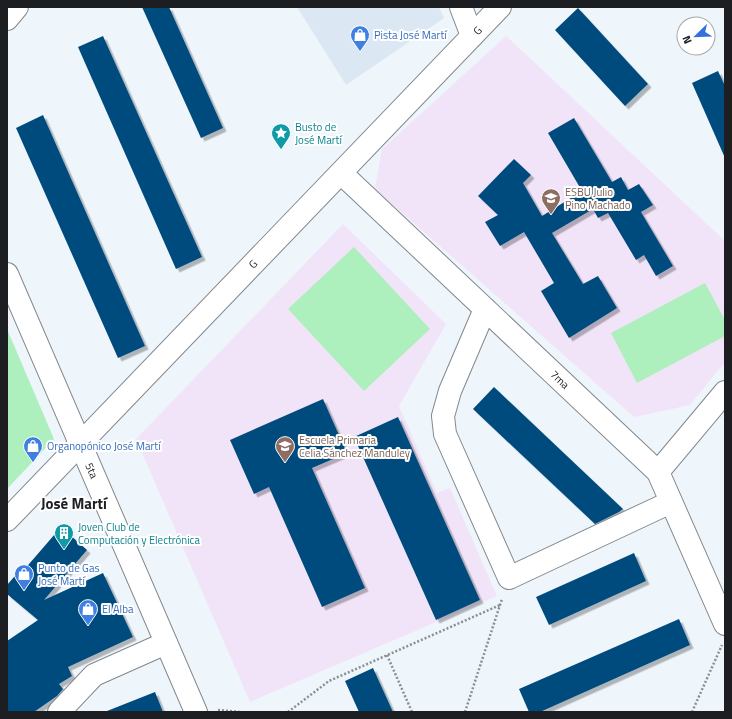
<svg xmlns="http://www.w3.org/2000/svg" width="732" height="719" viewBox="0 0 732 719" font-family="'Titillium Web',sans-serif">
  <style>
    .built { fill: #dbe8f3 }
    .education { fill: #f2e4f8 }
    .green { fill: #adefbd }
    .building { fill: #004c7e; filter: url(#shadow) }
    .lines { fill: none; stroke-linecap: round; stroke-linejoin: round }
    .minor-casing { stroke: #82888d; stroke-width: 24 }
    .path { stroke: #8a8f94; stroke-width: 2.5; stroke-dasharray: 2 2; stroke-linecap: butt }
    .minor { stroke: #fff; stroke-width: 22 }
    .labels { text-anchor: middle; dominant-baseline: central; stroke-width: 4; stroke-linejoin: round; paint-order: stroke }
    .street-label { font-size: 11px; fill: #1c1e21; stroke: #fff }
    .shop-label { font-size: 11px; fill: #366cbe; stroke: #fff; text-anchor: start }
    .culture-label { font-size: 11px; fill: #0d838f; stroke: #fff; text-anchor: start }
    .education-label { font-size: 11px; fill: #785e54; stroke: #fff; text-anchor: start }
    .district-label { font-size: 15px; font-weight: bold; fill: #1c1e21; stroke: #fff }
  </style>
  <defs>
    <filter id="shadow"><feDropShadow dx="3.5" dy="3.5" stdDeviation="0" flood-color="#0004"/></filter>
  </defs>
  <rect width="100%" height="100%" fill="#eef5fb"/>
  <path class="built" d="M297,7H439L444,18L346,85Z"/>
  <path class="education" d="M506,36L725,241V362L690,405L634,417L375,189L382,149Z
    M343,224L446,324L399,406L437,493L450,488L497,596L250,702L136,439Z"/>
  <path class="green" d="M354,247L430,329L364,391L288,309Z
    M705,283L725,320V336L637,383L611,333Z
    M7,329L54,439L7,489Z"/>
  <path class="building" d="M142,7H169L223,128L201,138Z
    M578,8L648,84L625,106L555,30Z
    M103,36L202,257L176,269L78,47Z
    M718,71L725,86V158L692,83Z
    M43,115L145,346L118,358L16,128Z
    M574,118L612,182L621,177L628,190L639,184L653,205L641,212L673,266L656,276L644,255L636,260L608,213L598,218L593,209L552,233L583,284L598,276L617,308L569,338L541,291L554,283L524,232L500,246L485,222L498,215L478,196L514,159L531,175L523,183L542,216L582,191L548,133Z
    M494,387L623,509L619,512L595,524L473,409Z
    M323,399L347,453L312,468L365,588L322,607L269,487L254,494L230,440Z
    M398,417L480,600L436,620L354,437Z
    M61,527L87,550L44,600L103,573L133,637L68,667L72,676L59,684L63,689L57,696L34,712H7V641L38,620L7,594V585L21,569L23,571Z
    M634,553L646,581L549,625L536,597Z
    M679,619L690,645L540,712H529L519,689Z
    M373,668L393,712H359L345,681Z
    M155,692L163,712H107V711Z"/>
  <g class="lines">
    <g class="minor-casing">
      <g id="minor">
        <path d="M461,7L472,36"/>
        <path d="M7,19L17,7"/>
        <path id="s1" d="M341,173L658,472L725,624"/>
        <path id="s2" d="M7,274L196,712"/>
        <path d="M485,309L450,391L443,416L445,434L509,578L671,502"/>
        <path d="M658,472L725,392"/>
        <path id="s3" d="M7,520L500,7"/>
        <path d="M59,712L94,675L166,643"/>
      </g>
    </g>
    <path class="path" d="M387,655L412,712
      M218,710L241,712
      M288,712L329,681L500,605
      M465,712L502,599
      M692,712L722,645"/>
    <use href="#minor" class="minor"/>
  </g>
  <defs>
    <g id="shop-pin" transform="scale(1)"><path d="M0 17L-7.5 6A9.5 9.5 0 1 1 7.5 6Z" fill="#3f7fe0" stroke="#fff"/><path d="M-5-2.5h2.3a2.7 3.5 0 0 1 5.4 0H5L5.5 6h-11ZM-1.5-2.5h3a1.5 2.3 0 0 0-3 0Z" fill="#fff"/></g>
    <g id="sight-pin" transform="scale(1)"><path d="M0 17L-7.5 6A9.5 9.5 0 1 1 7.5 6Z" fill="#0f9aa8" stroke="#fff"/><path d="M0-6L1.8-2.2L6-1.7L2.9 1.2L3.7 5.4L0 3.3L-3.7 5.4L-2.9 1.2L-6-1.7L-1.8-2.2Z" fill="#fff"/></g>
    <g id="school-pin" transform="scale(1)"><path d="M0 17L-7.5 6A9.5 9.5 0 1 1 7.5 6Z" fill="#8d6e63" stroke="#fff"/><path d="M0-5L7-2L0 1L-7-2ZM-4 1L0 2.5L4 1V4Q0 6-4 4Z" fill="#fff"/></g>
    <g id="building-pin" transform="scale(1)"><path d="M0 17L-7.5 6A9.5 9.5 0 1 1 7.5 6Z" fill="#0f9aa8" stroke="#fff"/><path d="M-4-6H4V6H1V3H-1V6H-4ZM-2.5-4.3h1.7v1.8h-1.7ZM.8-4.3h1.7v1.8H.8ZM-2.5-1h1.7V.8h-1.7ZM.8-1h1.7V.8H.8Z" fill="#fff"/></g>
  </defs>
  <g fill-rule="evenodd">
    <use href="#shop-pin" x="360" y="35"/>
    <use href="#sight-pin" x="281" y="133"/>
    <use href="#school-pin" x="551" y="198"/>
    <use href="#shop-pin" x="33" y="446"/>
    <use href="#school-pin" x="285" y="446"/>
    <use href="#building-pin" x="64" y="533"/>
    <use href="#shop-pin" x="24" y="574"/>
    <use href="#shop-pin" x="88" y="609"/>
  </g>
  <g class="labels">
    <g class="street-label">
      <text stroke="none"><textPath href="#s3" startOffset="679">G</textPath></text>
      <text stroke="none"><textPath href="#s3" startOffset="355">G</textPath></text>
      <text stroke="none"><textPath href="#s1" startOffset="301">7ma</textPath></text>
      <text stroke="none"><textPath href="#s2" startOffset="214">5ta</textPath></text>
    </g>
    <g class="shop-label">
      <text x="374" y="35">Pista José Martí</text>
      <text x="47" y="446">Organopónico José Martí</text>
      <text x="38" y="568">Punto de Gas<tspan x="38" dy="13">José Martí</tspan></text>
      <text x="102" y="609">El Alba</text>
    </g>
    <g class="culture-label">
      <text x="295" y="127">Busto de<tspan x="295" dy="13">José Martí</tspan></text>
      <text x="78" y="527">Joven Club de<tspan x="78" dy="13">Computación y Electrónica</tspan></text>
    </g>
    <g class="education-label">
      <text x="565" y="192">ESBU Julio<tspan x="565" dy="13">Pino Machado</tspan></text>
      <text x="299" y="440">Escuela Primaria<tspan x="299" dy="13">Celia Sánchez Manduley</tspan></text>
    </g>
    <g class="district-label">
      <text x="74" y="503">José Martí</text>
    </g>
  </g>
  <rect width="732" height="719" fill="none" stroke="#1c1e21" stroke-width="16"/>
  <g transform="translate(696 36) rotate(247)"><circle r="19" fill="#ffffff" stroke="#a4a5a6"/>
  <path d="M0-3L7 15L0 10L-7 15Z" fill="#3471df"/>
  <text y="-6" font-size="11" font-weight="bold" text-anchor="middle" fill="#1c1e21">N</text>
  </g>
</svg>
